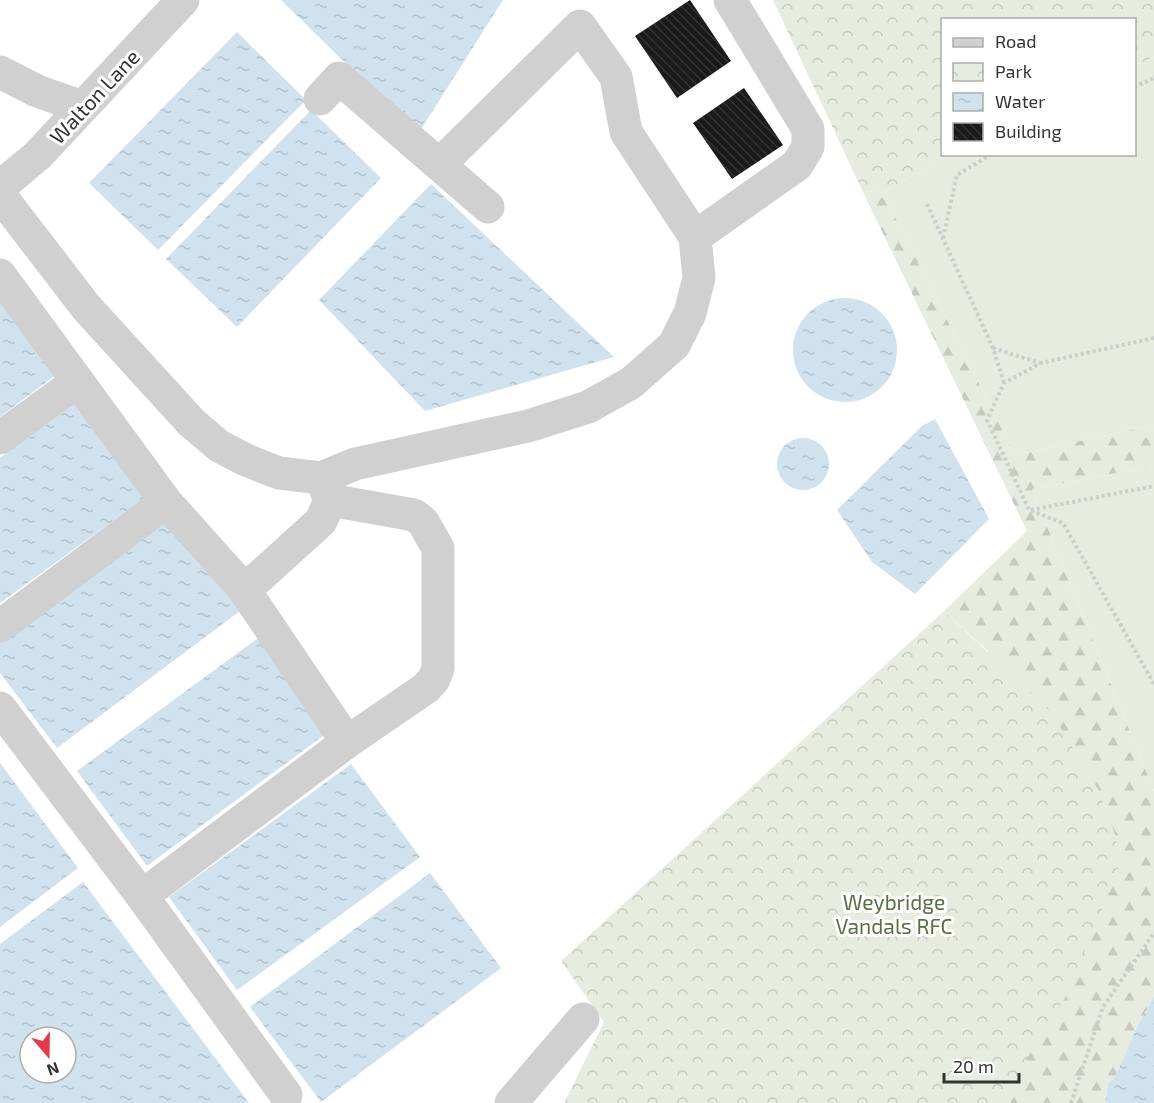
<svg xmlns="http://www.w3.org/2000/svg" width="1154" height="1103" viewBox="0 0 1154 1103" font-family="'Exo 2',sans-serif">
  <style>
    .grass { fill: #e6ecdf }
    .forest { fill: url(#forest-firs) }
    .park { fill: url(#park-crowns) }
    .water { fill: url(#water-ripples); fill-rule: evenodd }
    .building { fill: url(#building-back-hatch) }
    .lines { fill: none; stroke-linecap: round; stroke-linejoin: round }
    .path { stroke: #cdcdcd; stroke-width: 4; stroke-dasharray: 3 3; stroke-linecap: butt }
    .minor { stroke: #d0d0d0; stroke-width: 33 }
    .labels { text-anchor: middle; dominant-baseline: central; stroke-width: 6; stroke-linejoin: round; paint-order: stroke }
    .street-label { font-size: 21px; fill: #333; stroke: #fff }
    .park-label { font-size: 21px; fill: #56703f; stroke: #fff }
  </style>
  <defs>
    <pattern id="forest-firs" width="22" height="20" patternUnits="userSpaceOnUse" patternTransform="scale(1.5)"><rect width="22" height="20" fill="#e6ecdf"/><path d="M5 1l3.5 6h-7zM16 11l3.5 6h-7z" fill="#c6cbc0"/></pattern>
    <pattern id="park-crowns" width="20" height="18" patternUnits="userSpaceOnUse" patternTransform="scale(1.5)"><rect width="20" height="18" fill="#e6ecdf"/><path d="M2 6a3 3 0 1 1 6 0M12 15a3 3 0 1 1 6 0" fill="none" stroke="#c6cbc0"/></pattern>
    <pattern id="water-ripples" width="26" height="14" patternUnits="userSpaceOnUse" patternTransform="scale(1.5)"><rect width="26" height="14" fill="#cfe2ee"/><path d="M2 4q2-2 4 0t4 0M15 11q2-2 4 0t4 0" fill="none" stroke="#b2c2cd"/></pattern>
    <pattern id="building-back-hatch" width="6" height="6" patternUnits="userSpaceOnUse" patternTransform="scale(1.5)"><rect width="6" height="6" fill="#1a1a1a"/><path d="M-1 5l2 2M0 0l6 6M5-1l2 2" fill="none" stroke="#333"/></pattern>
  </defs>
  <rect width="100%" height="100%" fill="#fff"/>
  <path class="grass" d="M1154,57V425L1015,455L883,193L947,155L1134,154L1135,65Z
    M1154,466V791L1032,489Z"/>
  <path class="forest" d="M862,190L883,193L1015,455L1154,425V466L1032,489L1154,791V996L1135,1031L1115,1077L1108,1084L1105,1103H999L988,651L944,611L1027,531Z"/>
  <path class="park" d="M773,0H1154V57L1135,65L1134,20H942V154L947,155L883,193L862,190Z
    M944,611L1051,712L1099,791L1116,837L1118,868L1065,998L999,1103H564L604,1022L561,961Z"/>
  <path class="water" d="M281,0H503L418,134Z
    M237,32L306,100L158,250L89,183Z
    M311,110L381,178L237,327L166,259Z
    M431,184L614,357L425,411L319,300Z
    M0,292L61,371L0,417Z
    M793 350a52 52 0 1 1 104 0a52 52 0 1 1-104 0Z
    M81,399L150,494L0,603V458Z
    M935,419L989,519L915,594L872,562L837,510L922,426Z
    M777 464a26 26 0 1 1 52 0a26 26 0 1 1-52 0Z
    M168,515L240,611L57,748L0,673V640Z
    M258,638L327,733L147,866L77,771Z
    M0,763L78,868L0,927Z
    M351,764L420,857L237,990L169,897Z
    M430,873L501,968L321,1102L250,1007Z
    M83,882L249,1103H0V944ZM30,1037H66V1073H30Z
    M1154,996V1103H1105L1108,1084L1115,1077L1135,1031Z"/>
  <path class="building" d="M690,0L731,61L677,98L635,36Z
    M744,88L783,145L732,179L693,123Z"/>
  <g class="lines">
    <path class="path" d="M1134,87L1154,78
      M927,204L993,348L1004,383
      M943,238L957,175L992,154
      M1154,338L1041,363L1004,383L987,420L1029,510L1063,523L1154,684
      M993,348L1040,363
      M1031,510L1154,486
      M1071,1103L1103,1007L1154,933"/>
    <path class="minor" d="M0,72L37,91L83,107
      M320,99L339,78L488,207
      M0,187L38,155L183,0
      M0,195L86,307L191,422L219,446L246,460L279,473L321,478L355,464L528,426L588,407L631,383L674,345L690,313L699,278L695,237L626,132L616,77L580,26L440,164
      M695,237L797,165L808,147V129L730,0
      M0,275L166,502
      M0,438L78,381
      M330,500L414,515L423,522L438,548V668L434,679L426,688L347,742
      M0,626L166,502L243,588
      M0,708L142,896
      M286,1095L142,896L347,742L243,588L257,579L321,521L330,500L321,478
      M511,1103L583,1019"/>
  </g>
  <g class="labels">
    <g class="street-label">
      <text transform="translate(94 96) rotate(-47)">Walton Lane</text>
    </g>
    <g class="park-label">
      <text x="894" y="901">Weybridge<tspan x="894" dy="24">Vandals RFC</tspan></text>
    </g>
  </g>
  <rect x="941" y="18" width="195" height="138" fill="#ffffff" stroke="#adadad" stroke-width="1.5"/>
  <rect x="953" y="38" width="30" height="9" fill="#d0d0d0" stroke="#adadad" stroke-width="1.5"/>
  <text x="995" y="48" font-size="18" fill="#333333">Road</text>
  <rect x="953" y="63" width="30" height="18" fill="url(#park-crowns)" stroke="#adadad" stroke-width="1.5"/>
  <text x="995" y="78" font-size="18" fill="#333333">Park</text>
  <rect x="953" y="93" width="30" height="18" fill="url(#water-ripples)" stroke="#adadad" stroke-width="1.5"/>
  <text x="995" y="108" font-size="18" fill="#333333">Water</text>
  <rect x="953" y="123" width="30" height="18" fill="url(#building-back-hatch)" stroke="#adadad" stroke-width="1.5"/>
  <text x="995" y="138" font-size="18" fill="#333333">Building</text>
  <g transform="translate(48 1055) rotate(160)"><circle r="28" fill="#ffffff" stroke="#adadad" stroke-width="1.5"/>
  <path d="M0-4.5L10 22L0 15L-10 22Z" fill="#e63946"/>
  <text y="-9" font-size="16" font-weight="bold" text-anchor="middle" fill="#333333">N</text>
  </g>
  <path d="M944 1073v9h75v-9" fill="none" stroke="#333333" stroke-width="3"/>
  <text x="953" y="1073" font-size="18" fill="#333333" stroke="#ffffff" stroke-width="4.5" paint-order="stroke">20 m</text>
</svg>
